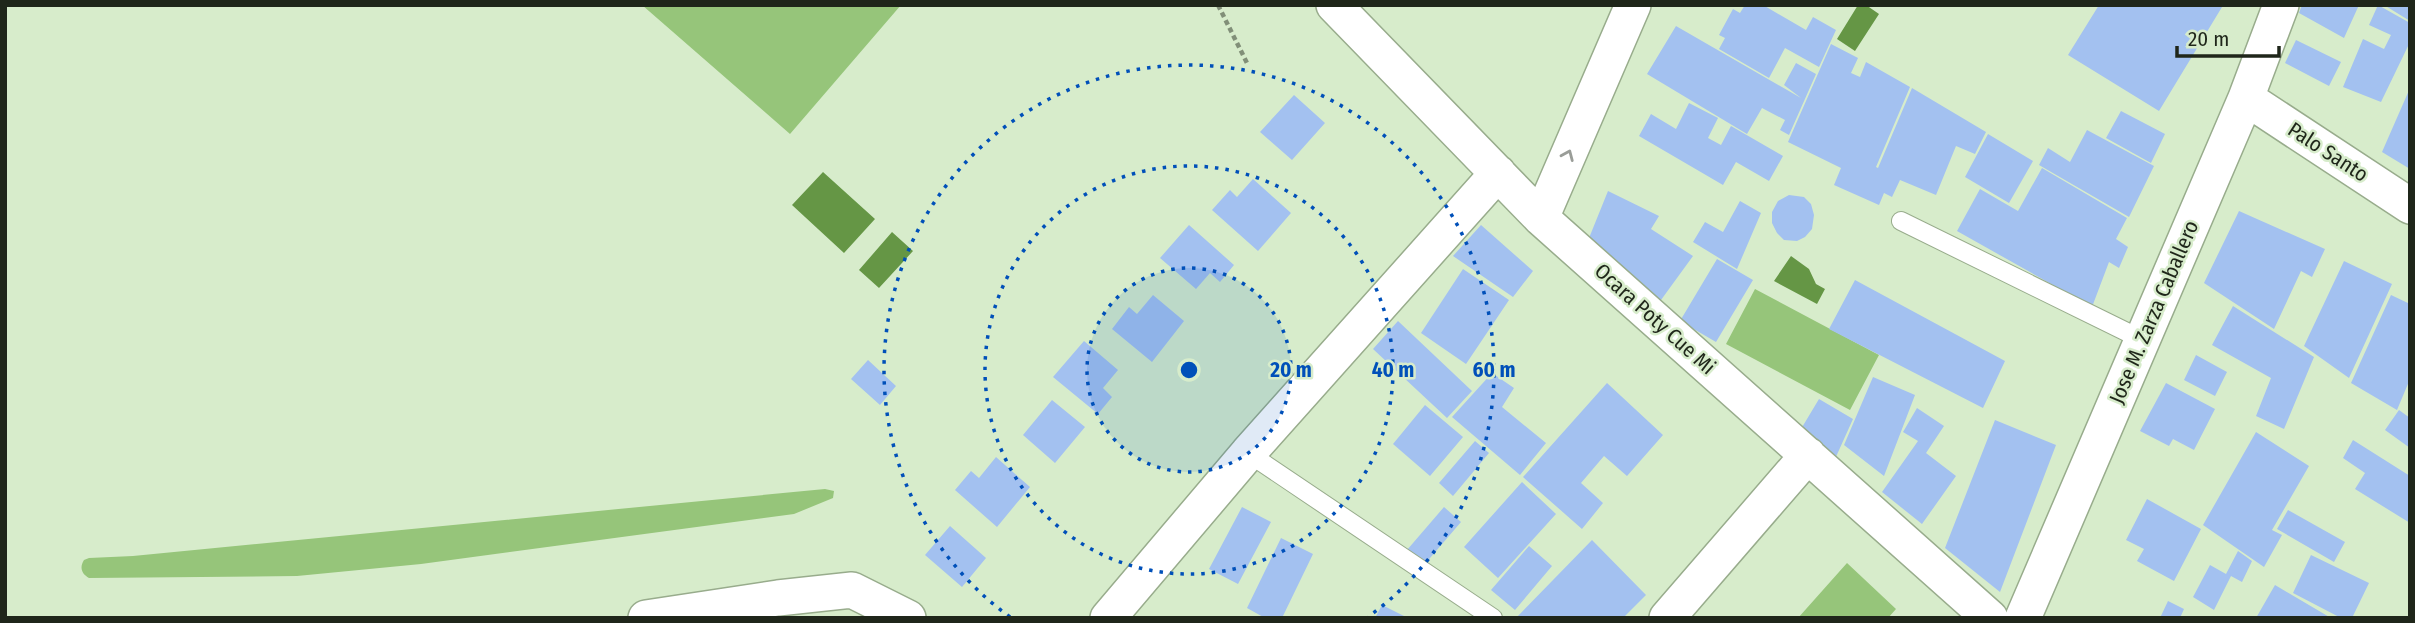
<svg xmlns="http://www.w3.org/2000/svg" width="2415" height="623" viewBox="0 0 2415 623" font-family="'Fira Sans Condensed',sans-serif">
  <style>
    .green { fill: #96c57a }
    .water { fill: #659645 }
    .building { fill: #a3c1f0 }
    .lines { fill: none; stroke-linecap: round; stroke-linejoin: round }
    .lane-casing { stroke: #98ac8c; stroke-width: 20 }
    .street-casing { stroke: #98ac8c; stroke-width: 38 }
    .path { stroke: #818f78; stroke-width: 4.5; stroke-dasharray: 5 3.5; stroke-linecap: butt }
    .lane { stroke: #fff; stroke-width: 18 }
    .street { stroke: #fff; stroke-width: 35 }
    .oneway { stroke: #9a9d98 }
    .ring { fill: none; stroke: #0050b9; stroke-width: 3.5; stroke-dasharray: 3.5 7 }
    .labels { text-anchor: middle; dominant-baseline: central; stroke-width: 5; stroke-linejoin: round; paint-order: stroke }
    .street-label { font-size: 21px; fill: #1f261a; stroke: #d7eccb }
    .centre { fill: #0050b9; stroke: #d7eccb; stroke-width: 3.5 }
    .ring-label { font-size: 21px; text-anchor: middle; font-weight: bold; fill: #0050b9; stroke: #d7eccb; stroke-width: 5; stroke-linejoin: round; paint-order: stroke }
  </style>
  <rect width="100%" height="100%" fill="#d7eccb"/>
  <path class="green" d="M642,5H901L790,134Z
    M1755,289L1879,355L1850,410L1726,344Z
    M825,489L834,491L833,498L794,514L421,564L297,576L89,578C82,574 79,568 84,560L89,558L133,556Z
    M1847,563L1896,609L1888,618H1798Z"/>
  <path class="water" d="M1858,5H1866L1879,14L1855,51L1837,39Z
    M823,172L875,219L844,253L792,205Z
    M892,232L913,251L879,288L859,270Z
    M1791,256L1809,269L1816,284L1825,289L1817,304L1774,281Z"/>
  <path class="building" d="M1745,5H1763L1806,30L1813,17L1836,30L1819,67L1785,48L1769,78L1719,49L1725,38L1719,35L1733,9L1740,13Z
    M2099,5H2219L2222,7L2159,111L2068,55Z
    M2302,5H2359L2344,38L2299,13Z
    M2378,5L2410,23V42L2381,102L2343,87L2363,39L2384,49L2391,35L2369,25Z
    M2384,5H2410V21Z
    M1676,26L1801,98L1784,85L1796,63L1816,74L1789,135L1780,130L1785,120L1762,108L1747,134L1647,74Z
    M2296,40L2341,62L2329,86L2285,63Z
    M1831,44L1858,58L1851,73L1860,77L1866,62L1910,87L1876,167L1878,168L1912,88L1986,132L1975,154L1956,146L1936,195L1900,180L1892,197L1884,193L1879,205L1834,185L1841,168L1788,142Z
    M2410,88V169L2382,152Z
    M1294,95L1325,123L1292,160L1260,132Z
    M1689,103L1718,118L1708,138L1721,145L1731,126L1783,156L1769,181L1736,162L1723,185L1639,136L1651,114L1676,129Z
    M2121,111L2165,134L2151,163L2106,138Z
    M2087,130L2154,166L2129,217L2039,165L2048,148L2070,162Z
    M1988,134L2033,161L2009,203L1965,177Z
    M2042,168L2127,218L2116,239L2128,247L2119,268L2109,262L2092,307L1957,231L1980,189L2018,211Z
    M1253,179L1291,213L1258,251L1212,210L1230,190L1237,197Z
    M1608,191L1659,216L1651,229L1693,256L1661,300L1587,243Z
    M1789,195L1804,197L1811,204L1814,215L1812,229L1805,237L1797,241L1784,240L1777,233L1772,223V212L1778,201Z
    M1740,201L1761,213L1737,269L1693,242L1705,222L1723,232Z
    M2239,211L2325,249L2312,277L2301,271L2274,329L2204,283Z
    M1189,225L1234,265L1220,282L1210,273L1196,289L1160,258Z
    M1481,225L1533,271L1513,297L1453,256Z
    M1717,259L1753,280L1716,342L1680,321Z
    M2344,261L2392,284L2349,378L2304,346Z
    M1463,269L1509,300L1466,364L1421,333Z
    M1855,280L2005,361L1983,408L1829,329Z
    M1153,295L1184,321L1152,362L1112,329L1129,307L1137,314Z
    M2391,295L2410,304V379L2397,410L2351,383Z
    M2233,306L2314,357L2284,429L2256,416L2271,378L2212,345Z
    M1398,321L1472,391L1447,418L1373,349Z
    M1084,341L1118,370L1103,388L1112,397L1098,414L1053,377Z
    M2196,355L2227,372L2215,396L2184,380Z
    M868,360L896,386L880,405L851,379Z
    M1492,373L1514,388L1502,407L1546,443L1520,475L1452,417Z
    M1873,377L1915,395L1884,476L1844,445Z
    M1607,383L1663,435L1627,476L1604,456L1581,483L1603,503L1582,529L1523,477Z
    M2166,383L2215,409L2194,450L2173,439L2169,446L2140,431Z
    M1819,399L1853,419L1835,459L1801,429Z
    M1052,400L1085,427L1055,463L1023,435Z
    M1425,405L1463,437L1430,476L1393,444Z
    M1917,408L1944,426L1926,453L1956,476L1922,524L1882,492L1918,441L1903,432Z
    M2399,410L2410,418V448L2385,430Z
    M1995,420L2056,445L2000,592L1945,548Z
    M2256,432L2309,466L2272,530L2282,535L2264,567L2203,525Z
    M2353,440L2410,476V523L2355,489L2365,473L2343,458Z
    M1475,441L1489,453L1453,496L1439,483Z
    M996,457L1030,487L997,527L955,490L971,471L979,478Z
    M1522,482L1556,514L1498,578L1464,547Z
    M2147,499L2201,529L2174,581L2137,561L2144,549L2126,540Z
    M1242,507L1271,522L1238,584L1209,569Z
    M1444,507L1461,522L1424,565L1407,550Z
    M2288,510L2345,542L2334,562L2277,529Z
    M950,526L986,558L962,587L925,555Z
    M1281,538L1313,554L1282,618H1265L1247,608Z
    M1592,540L1646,595L1623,618H1516Z
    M1529,546L1552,566L1515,610L1491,590Z
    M2238,551L2252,561L2242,582L2231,576L2214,610L2193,597L2210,565L2226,574Z
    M2311,555L2369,583L2352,618H2341L2293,593Z
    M2275,585L2331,618H2256Z
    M2168,601L2184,609L2180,618H2160Z
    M1382,605L1408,618H1375Z"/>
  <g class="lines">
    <g class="lane-casing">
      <path id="lane" d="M1901,221L2143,340
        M1248,453L1493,618"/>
    </g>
    <g class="street-casing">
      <path id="street" d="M1334,5L1541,218L1990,618
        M2246,98L2410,206
        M1541,218L1633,5
        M646,618L778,598L852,590L908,618
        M1108,618L1248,453L1498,173
        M1667,618L1808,455
        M2023,618L2246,98L2281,5"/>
    </g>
    <path class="path" d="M1218,5L1248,65"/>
    <use href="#lane" class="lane"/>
    <use href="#street" class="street"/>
  </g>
  <defs><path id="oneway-chevron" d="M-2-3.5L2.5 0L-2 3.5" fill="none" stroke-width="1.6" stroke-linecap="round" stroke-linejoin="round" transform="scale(1.75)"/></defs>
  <use class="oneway" href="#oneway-chevron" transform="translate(1568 155) rotate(-67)"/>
  <circle cx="1189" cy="370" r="102" fill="#0050b9" fill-opacity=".12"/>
  <g class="ring">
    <circle cx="1189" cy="370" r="102"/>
    <circle cx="1189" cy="370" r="204"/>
    <path d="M1010 617A305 305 0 1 1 1368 617"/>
  </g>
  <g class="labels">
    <g class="street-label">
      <text transform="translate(2328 152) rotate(33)">Palo Santo</text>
      <text transform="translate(2154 312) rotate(-67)">Jose M. Zarza Caballero</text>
      <text transform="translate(1655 319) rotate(42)">Ocara Poty Cue Mi</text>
    </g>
  </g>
  <circle cx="1189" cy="370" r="10" class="centre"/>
  <g class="ring-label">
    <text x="1291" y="377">20 m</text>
    <text x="1393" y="377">40 m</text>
    <text x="1494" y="377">60 m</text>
  </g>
  <rect width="2415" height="623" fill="none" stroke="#1f261a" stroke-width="14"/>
  <path d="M2177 46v10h102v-10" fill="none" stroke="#1f261a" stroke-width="3.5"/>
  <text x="2188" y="46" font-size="21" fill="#1f261a" stroke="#d7eccb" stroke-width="5" paint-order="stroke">20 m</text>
</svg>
